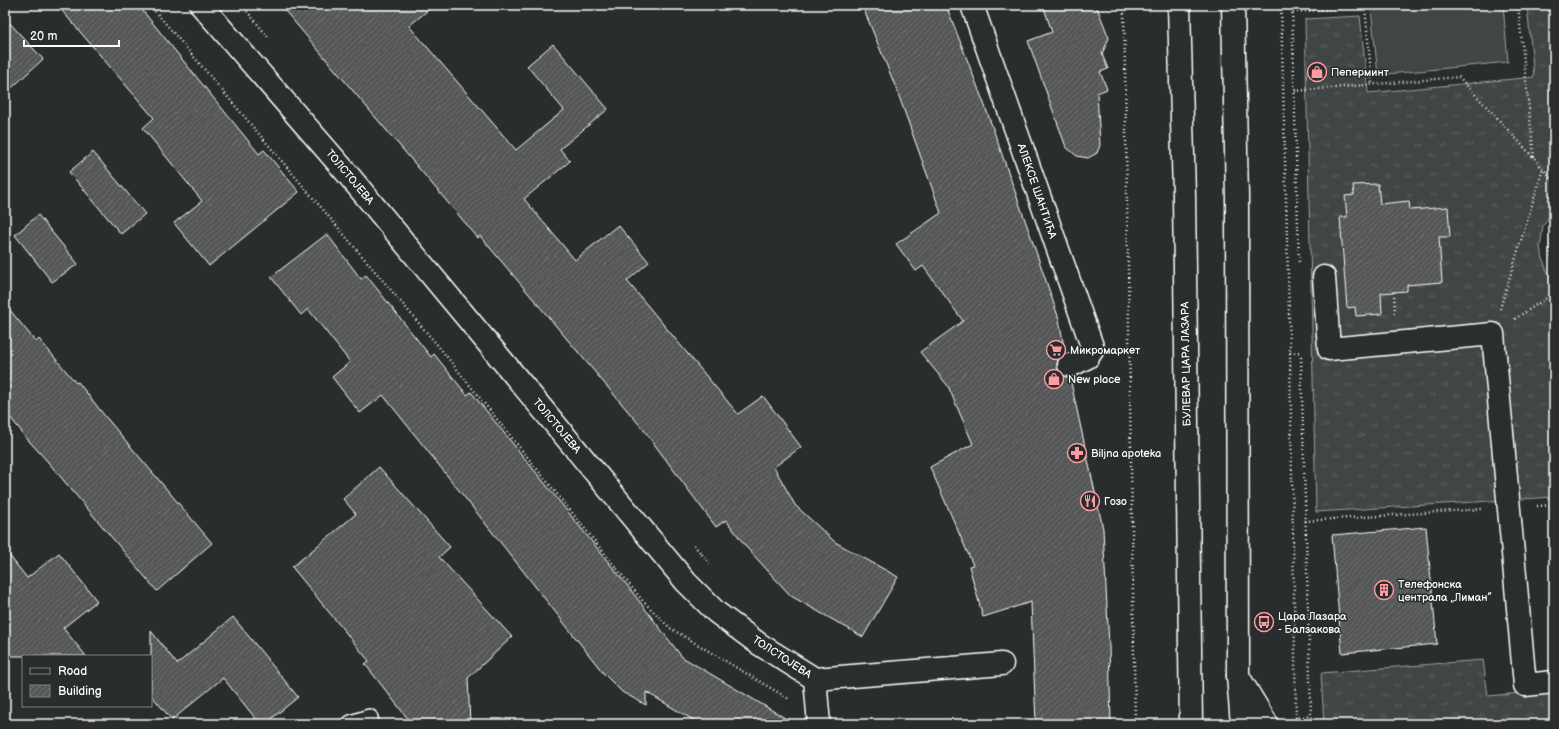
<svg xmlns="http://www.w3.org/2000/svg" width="1559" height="729" viewBox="0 0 1559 729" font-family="'Balsamiq Sans',sans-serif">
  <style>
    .grass { fill: url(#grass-tufts); stroke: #a0a2a2 }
    .pitch { fill: #414445; stroke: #a0a2a2 }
    .building { fill: url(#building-hatch); stroke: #fff }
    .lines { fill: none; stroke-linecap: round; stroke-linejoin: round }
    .lane-casing { stroke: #fff; stroke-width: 20 }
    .street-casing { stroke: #fff; stroke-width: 25 }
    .secondary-casing { stroke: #fff; stroke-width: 25 }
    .path { stroke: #fff; stroke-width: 2.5; stroke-dasharray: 1 3; stroke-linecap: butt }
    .lane { stroke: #2a2d2e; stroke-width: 17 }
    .street { stroke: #2a2d2e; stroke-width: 22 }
    .secondary { stroke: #2a2d2e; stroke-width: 22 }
    .labels { text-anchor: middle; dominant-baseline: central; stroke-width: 3; stroke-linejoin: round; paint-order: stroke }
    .poi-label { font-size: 11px; fill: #fff; stroke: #2a2d2e; text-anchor: start }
    .street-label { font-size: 11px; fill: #fff; stroke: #2a2d2e }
  </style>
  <defs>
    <pattern id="grass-tufts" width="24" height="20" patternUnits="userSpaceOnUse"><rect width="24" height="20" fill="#414445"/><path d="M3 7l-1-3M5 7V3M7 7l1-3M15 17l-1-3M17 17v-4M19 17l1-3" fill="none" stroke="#5e6061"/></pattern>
    <pattern id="building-hatch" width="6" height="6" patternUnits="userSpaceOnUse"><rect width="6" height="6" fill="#555758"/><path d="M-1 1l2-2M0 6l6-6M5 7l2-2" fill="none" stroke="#6e7071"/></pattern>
  </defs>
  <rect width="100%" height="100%" fill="#2a2d2e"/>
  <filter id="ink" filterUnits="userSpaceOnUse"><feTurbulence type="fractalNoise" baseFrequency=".025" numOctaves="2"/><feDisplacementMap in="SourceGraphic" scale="8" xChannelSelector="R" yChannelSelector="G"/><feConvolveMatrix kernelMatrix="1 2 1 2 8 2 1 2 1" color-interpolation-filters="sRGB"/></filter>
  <g filter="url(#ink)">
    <path class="grass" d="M1527,5H1554V209L1543,226L1540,248L1546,269L1554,281V497L1316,512L1305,19L1360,16L1368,93L1534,77Z
      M1483,660L1488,696L1554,690V724H1324L1321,673Z"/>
    <path class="pitch" d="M1408,5H1503L1508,62L1378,75L1371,9Z"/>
    <path class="building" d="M57,5H138L259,154L264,150L299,192L209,266L174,223L202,201L143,128L154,118Z
      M280,5H434L409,26L516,150L564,110L527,66L553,44L608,109L560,149L570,161L524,199L575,260L618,225L649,262L627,281L738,414L763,396L801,447L774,467L795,505L835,542L898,577L863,637L791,596L747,548L726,520L716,527L643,429L480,236L478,238Z
      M862,5H946L985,106L1031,237L1059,319L1065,353L1058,358L1057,365L1058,371L1062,376L1070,378L1103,529L1109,646L1111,724H1036L1031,602L983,617L969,566L973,565L930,467L973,444L948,386L920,352L963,321L923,266L916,271L896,244L941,213L896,88Z
      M1043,5H1096L1109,38L1102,54L1108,69L1100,72L1107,89L1097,93L1100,145L1097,153L1088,158L1077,156L1066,147L1028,41L1052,32Z
      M5,18L43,59L5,94Z
      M93,152L145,214L121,234L69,172Z
      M1378,184L1380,204L1409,201L1410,210L1448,207L1450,237H1439L1442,282L1407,285V291L1381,293L1382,314L1356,316L1355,307L1347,308L1340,217H1347L1345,196L1354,195L1353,185Z
      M38,215L78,264L52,282L15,235Z
      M327,234L361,279L366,275L431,357L434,354L467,395L471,392L626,584L682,657L795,724H700L646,692V705L622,692L604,674L516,562L383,395L360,413L332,377L350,362L308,309L301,315L271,277Z
      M5,304L36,342L39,339L76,383L78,382L104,415L212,543L157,591L48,462L21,432H22L5,411Z
      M379,467L450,547L439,557L512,637L468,678L470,724H412L365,664L369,661L292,567L356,514L343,499Z
      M1426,527L1437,644L1342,653L1332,535Z
      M5,550L27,578L59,553L97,601L63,628L86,656H5Z
      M233,617L298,697L265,724H260L223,678L172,720L151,695V631L177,664Z"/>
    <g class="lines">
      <g class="lane-casing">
        <path id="lane" d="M351,724L369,718L370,724"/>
      </g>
      <g class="street-casing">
        <path id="street" d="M201,5L345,171L686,582L716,612L759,644L815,679L1002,664
          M972,5L1093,349L1088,357L1072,365H1069
          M1324,277L1329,349L1493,334L1525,685L1554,682
          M1238,676L1267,724
          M815,679L819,724"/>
      </g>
      <g class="secondary-casing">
        <path id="secondary" d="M1179,5L1184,196L1191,724
          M1233,5L1237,198L1238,676L1242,724"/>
      </g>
      <path class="path" d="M150,5L439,347L642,600L670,628L789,699
        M242,5L268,37
        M1124,5L1135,724
        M1281,5L1290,353L1296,718
        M1292,5L1299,264
        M1518,5L1534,157
        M1365,6L1372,84
        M1293,12L1375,5
        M1295,91L1459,77L1534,158L1554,182
        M1554,233C1548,243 1550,253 1554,263
        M1394,292L1395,314
        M1500,309L1543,169
        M1515,319L1554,293
        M1290,353L1301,352
        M1301,357L1311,716L1312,724
        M1537,506L1554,505
        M1305,521L1482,509
        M694,545L710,564
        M1295,718L1311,716
        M5,720L8,724
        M1548,724L1554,723"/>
      <use href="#lane" class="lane"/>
      <use href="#street" class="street"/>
      <use href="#secondary" class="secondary"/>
    </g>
  </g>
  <defs>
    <g id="shop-ring" transform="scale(1)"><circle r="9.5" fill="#2a2d2e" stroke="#ff9aa2" stroke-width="1.5"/><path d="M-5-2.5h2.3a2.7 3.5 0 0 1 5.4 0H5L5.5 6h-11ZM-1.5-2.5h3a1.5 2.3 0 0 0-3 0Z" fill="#ff9aa2"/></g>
    <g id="supermarket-ring" transform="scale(1)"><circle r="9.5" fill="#2a2d2e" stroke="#ff9aa2" stroke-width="1.5"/><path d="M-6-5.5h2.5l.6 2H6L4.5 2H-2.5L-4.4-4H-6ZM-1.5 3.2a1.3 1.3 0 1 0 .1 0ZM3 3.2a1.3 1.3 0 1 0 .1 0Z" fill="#ff9aa2"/></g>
    <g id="pharmacy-ring" transform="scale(1)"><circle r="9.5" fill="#2a2d2e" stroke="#ff9aa2" stroke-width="1.5"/><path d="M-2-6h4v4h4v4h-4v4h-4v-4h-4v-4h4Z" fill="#ff9aa2"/></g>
    <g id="restaurant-ring" transform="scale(1)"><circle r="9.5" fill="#2a2d2e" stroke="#ff9aa2" stroke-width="1.5"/><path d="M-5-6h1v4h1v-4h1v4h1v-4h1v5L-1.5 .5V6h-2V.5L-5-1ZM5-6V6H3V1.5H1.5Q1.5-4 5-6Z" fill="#ff9aa2"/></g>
    <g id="building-ring" transform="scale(1)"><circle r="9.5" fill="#2a2d2e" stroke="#ff9aa2" stroke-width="1.5"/><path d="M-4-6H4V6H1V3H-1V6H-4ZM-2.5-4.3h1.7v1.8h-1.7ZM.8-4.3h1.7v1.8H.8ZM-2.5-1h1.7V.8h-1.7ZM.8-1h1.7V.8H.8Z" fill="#ff9aa2"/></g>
    <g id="bus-ring" transform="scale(1)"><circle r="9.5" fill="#2a2d2e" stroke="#ff9aa2" stroke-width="1.5"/><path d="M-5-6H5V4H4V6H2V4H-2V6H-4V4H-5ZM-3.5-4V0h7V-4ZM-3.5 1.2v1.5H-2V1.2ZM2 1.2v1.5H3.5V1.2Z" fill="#ff9aa2"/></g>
  </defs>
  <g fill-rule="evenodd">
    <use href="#shop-ring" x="1317" y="72"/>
    <use href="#supermarket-ring" x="1056" y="350"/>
    <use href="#shop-ring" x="1054" y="379"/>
    <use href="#pharmacy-ring" x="1077" y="453"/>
    <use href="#restaurant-ring" x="1090" y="501"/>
    <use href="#building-ring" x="1384" y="590"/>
    <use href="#bus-ring" x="1264" y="622"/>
  </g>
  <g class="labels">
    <g class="poi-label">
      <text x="1331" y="72">Пеперминт</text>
      <text x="1070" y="350">Микромаркет</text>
      <text x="1068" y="379">New place</text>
      <text x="1091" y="453">Biljna apoteka</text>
      <text x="1104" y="501">Гозо</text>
      <text x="1398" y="584">Телефонска<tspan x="1398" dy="13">централа „Лиман”</tspan></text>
      <text x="1278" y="616">Цара Лазара<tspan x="1278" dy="13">- Балзакова</tspan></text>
    </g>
    <g class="street-label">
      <text transform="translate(350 177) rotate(50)">ТОЛСТОЈЕВА</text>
      <text transform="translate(1037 191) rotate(71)">АЛЕКСЕ ШАНТИЋА</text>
      <text transform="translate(1186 364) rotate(-91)">БУЛЕВАР ЦАРА ЛАЗАРА</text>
      <text transform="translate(557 426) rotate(50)">ТОЛСТОЈЕВА</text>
      <text transform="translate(782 657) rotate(33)">ТОЛСТОЈЕВА</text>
    </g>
  </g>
  <rect width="1559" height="729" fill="none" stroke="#2a2d2e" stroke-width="20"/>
  <rect x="10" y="10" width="1539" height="709" fill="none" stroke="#fff" stroke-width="1.5" filter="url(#ink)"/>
  <rect x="22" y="655" width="130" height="52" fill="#2a2d2e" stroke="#7f8182"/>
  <rect x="30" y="668" width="20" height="6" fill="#2a2d2e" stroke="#7f8182"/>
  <text x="58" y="675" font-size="12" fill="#ffffff">Road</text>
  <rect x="30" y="685" width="20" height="12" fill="url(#building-hatch)" stroke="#7f8182"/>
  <text x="58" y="695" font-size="12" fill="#ffffff">Building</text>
  <path d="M24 40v6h95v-6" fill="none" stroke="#ffffff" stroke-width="2"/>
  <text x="30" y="40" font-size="12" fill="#ffffff" stroke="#2a2d2e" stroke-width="3" paint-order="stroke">20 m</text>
</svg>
